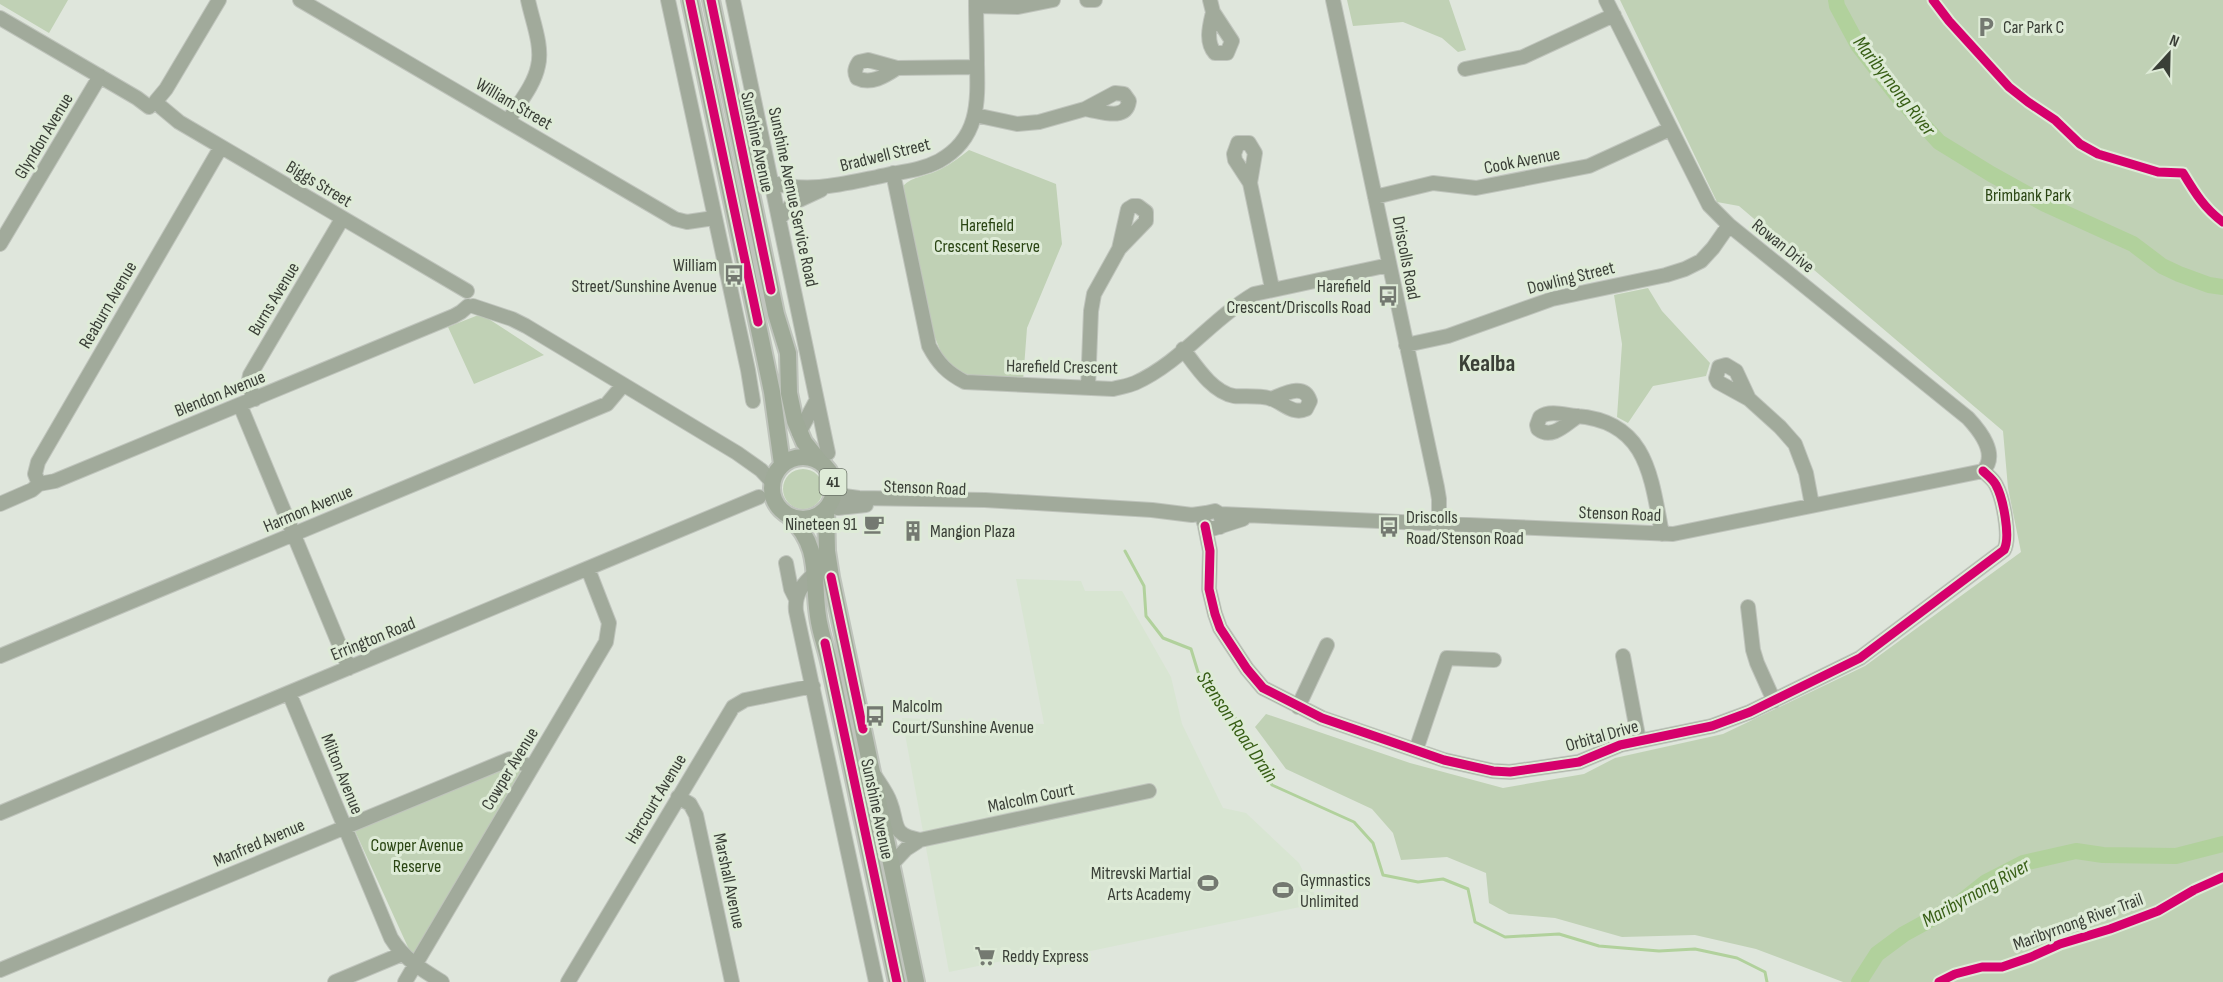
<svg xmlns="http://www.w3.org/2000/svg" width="2223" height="982" viewBox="0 0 2223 982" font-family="'Sofia Sans Condensed',sans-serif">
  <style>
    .built { fill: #d8e5d2 }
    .green { fill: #c0d1b5 }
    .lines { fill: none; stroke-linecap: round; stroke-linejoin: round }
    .stream { stroke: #b1d19c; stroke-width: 3 }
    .river { stroke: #b1d19c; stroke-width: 16 }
    .minor-casing { stroke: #bfc4bc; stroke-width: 16 }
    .major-casing { stroke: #bfc4bc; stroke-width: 20 }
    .minor { stroke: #a1aa9b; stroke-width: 14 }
    .major { stroke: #9faa98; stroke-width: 16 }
    .cycleway-casing { stroke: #deebd7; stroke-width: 13 }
    .cycleway { stroke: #d6006c; stroke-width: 9 }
    .labels { text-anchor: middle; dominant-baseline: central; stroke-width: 6; stroke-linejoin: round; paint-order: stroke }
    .shield { fill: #deebd7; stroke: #6b7367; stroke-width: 1.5 }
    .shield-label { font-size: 16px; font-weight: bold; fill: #3a3f37 }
    .poi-label { font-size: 18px; fill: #3a3f37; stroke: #deebd7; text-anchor: start }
    .street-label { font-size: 18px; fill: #3a3f37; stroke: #deebd7 }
    .park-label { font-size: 18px; fill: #2a4513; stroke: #deebd7 }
    .water-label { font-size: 20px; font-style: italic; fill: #375e15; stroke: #deebd7 }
    .district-label { font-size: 24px; font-weight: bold; fill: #3a3f37; stroke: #deebd7 }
  </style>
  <rect width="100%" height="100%" fill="#dfe6dc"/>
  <path class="built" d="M1016,579L1081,581L1085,591H1122L1171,677L1182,724L1223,808L1246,813L1299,863L1319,903L1024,965L1022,957L949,972L902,718L1044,724Z"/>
  <path class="green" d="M0,0H68L49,33L0,4Z
    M1347,0H1449L1466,50L1458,52L1442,38L1403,22L1353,26Z
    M1620,0H2223V982H1843L1756,949L1695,935L1622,937L1555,918L1509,914L1489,903L1486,873L1447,857L1401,860L1393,833L1372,809L1286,769L1255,727L1266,714L1410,763L1503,788L1584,774L1615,758L1723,734L1865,666L2021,552L2008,488L2003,431L1739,206L1717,202Z
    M969,150L1056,184L1062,244L1027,328L1023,381L970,376L955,369L944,360L932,330L903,186C912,176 929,176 941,169C951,164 960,157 969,150Z
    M1648,288L1662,311L1710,363L1706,376L1653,386L1628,423L1617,417L1622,344L1614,295Z
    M481,314L544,355L474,384L448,327Z
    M783 489a20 20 0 1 1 40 0a20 20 0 1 1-40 0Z
    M515,765L522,773L412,956L355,831Z"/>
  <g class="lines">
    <path class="stream" d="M1125,551L1144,586L1146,616L1163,638L1191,649L1198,672L1214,687L1238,722L1272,785L1354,822L1373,843L1383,875L1418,882L1443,879L1468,889L1475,922L1505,937L1559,934L1599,946L1659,951L1695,949L1737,958L1765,972L1767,982"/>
    <path class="river" d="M1836,0L1837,6L1858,45L1900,99L1939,142L1991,174L2045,204L2133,244L2162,266L2179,274L2209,285L2223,287
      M1859,982L1877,954L1904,934L1957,905L1986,882L2023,863L2076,851L2103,855L2176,856L2223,844"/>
    <g class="minor-casing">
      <path id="minor" d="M300,0L675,219L687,222L714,218
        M668,0L748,370L753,401
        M733,0L828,453
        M1087,0H1095
        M1210,0L1213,12L1232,41L1227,53H1215C1205,42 1210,25 1213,12
        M1333,0L1437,487L1439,499V524
        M1606,0L1709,205L1729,225L1968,418C1980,431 1999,454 1983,471
        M976,6L1018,7L1053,0
        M0,18L137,98L149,107
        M897,68C885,76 871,85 857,78C854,72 855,68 859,62L868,60L897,68L977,67
        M1465,69L1523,57L1614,15
        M156,101L166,89L219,0
        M161,107L179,122L467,291
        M975,115L1017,124L1039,122L1085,109L1115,93L1124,94L1129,101C1126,122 1100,111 1085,109
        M508,121C518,104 534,86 538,66C543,46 532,20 528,0
        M893,173L929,346C938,363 947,373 965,382L1113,389C1120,387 1128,386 1135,383C1180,363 1212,319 1254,294L1389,265
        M773,183C809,193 842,184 877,177C898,172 920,171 939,161C979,139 978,103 977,64C977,43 976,21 976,0
        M1250,183L1255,153L1249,143H1238L1234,154L1235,160L1250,183L1272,288
        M1375,197L1433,183L1476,188L1589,166L1670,129
        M780,218L793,203L821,190
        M0,244L100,76
        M473,306L512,319L526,326L737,453L761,470L772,482
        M1406,345L1448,336L1552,299L1666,275L1685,269L1701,261L1713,248L1729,225
        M1183,349C1196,366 1212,392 1234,396C1246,397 1260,395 1272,399C1283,403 1293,415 1306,409L1310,401C1304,382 1284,394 1271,399
        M1088,388L1091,311L1094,294L1119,249L1128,209L1133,206H1138L1146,212V221L1119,249
        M255,399L248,385L250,375L342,219
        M1749,399L1736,371L1726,365L1719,367L1716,378L1718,382L1749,399L1780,427L1795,444L1806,473L1812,505
        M240,405L349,668
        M1578,416C1566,424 1552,440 1538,429L1537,425L1540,417C1550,410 1565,415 1576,416C1647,421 1651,476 1662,534
        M799,433L816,401
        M39,484L35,474L38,462L221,147
        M834,490L844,496L859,498L985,500L1152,510L1192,515L1206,513
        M0,504L32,490L39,484L55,481L454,316L461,312L468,306
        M829,504L838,508L866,505
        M1220,514L1673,534L1983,471
        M1205,526L1210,551L1209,589L1215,614L1220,628L1247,669L1263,688L1322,718L1444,760L1493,771L1510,772L1579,762L1620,745L1712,726L1750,712L1860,658L2004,550C2011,537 2003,498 1996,485C1993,479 1987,475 1983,471
        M1220,527L1222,522L1220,514L1215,511L1206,513C1201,520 1204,527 1212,529L1243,519
        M786,563L791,589L796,599
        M816,572C804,583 794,593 796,611L876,982
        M1748,607L1753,650L1757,663L1774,701
        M0,656L607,404L623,385
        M1623,656L1639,741
        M289,693L391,938C404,959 421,969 442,982
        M1298,707L1327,645
        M1416,750L1447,658L1494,660
        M875,776C880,784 887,793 890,802C899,825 890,834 920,840
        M678,797L690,804L696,815L732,982
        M0,813L759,497
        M892,864L906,849L920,840L1149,791
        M0,970L510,759L532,767
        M335,982L402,954
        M405,982L606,642L609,623L588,569
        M568,982L733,707L745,700L813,686"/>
    </g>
    <g class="major-casing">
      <path id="major" d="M690,0L772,392L782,464
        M711,0L776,314L788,353L789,393L795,421L804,442L821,463
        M772 488a31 31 0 1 1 62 0a31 31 0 1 1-62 0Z
        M826,509L827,551L831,577L916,982
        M789,516C822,548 812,576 818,616C820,633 827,650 830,666L897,982"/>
    </g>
    <use href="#minor" class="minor"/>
    <use href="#major" class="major"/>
    <g class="cycleway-casing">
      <path id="cycleway" d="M690,0L758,322
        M711,0L771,290
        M1933,0L1949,21L2009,87L2028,102L2055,120L2080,144L2098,154L2158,172L2183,173C2195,193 2205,209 2223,222
        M1205,526L1210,551L1209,589L1215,614L1220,628L1247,669L1263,688L1322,718L1444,760L1493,771L1510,772L1579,762L1620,745L1712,726L1750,712L1860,658L2004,550C2011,537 2003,498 1996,485C1993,479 1987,475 1983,471
        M831,577L863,729
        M825,643L897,982
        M1939,982L1955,974L1982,967H2002L2031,957L2060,944L2110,929L2158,911L2194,890L2223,877"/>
    </g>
    <use href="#cycleway" class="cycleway"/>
  </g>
  <defs>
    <g id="parking-bare" transform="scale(1.62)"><path d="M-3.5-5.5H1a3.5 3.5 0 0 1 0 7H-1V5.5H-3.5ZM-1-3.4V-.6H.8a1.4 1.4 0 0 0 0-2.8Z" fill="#747971" stroke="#deebd7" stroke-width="2.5" paint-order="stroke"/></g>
    <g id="bus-bare" transform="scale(1.62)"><path d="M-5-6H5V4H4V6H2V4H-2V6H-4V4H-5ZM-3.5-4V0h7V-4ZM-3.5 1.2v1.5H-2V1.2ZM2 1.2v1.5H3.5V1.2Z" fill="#747971" stroke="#deebd7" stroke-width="2.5" paint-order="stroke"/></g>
    <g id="cafe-bare" transform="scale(1.62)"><path d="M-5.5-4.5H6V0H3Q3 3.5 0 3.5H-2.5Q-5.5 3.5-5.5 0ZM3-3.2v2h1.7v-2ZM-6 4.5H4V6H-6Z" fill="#747971" stroke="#deebd7" stroke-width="2.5" paint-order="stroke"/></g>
    <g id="building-bare" transform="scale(1.62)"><path d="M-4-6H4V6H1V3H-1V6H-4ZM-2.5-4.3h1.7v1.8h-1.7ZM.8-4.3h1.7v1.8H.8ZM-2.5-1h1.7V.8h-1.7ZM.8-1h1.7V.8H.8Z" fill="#747971" stroke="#deebd7" stroke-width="2.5" paint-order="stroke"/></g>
    <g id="stadium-bare" transform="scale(1.62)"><path d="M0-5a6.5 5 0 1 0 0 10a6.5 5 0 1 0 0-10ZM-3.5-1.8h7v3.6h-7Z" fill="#747971" stroke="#deebd7" stroke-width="2.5" paint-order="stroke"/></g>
    <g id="supermarket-bare" transform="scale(1.62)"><path d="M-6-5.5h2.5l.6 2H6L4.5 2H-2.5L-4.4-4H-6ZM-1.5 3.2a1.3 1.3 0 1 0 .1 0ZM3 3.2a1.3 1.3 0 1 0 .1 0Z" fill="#747971" stroke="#deebd7" stroke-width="2.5" paint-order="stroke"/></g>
  </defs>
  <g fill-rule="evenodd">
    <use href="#parking-bare" x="1986" y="27"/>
    <use href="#bus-bare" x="734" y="275"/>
    <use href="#bus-bare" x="1388" y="296"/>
    <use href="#cafe-bare" x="874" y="524"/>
    <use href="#bus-bare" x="1389" y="527"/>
    <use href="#building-bare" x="913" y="531"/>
    <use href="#bus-bare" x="875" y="716"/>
    <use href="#stadium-bare" x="1208" y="883"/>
    <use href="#stadium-bare" x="1283" y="890"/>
    <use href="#supermarket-bare" x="985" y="956"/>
  </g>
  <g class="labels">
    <rect class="shield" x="819.5" y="469" width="27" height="26" rx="4.5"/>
    <g class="shield-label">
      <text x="833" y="482">41</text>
    </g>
    <g class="poi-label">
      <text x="2003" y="27">Car Park C</text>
      <text x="717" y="265" text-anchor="end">William<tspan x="717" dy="21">Street/Sunshine Avenue</tspan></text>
      <text x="1371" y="286" text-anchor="end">Harefield<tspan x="1371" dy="21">Crescent/Driscolls Road</tspan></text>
      <text x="1406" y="517">Driscolls<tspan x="1406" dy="21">Road/Stenson Road</tspan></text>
      <text x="857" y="524" text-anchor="end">Nineteen 91</text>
      <text x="930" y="531">Mangion Plaza</text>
      <text x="892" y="706">Malcolm<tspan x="892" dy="21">Court/Sunshine Avenue</tspan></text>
      <text x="1191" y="873" text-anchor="end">Mitrevski Martial<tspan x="1191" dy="21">Arts Academy</tspan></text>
      <text x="1300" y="880">Gymnastics<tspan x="1300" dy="21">Unlimited</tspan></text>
      <text x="1002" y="956">Reddy Express</text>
    </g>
    <g class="street-label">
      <text transform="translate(514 104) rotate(30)">William Street</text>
      <text transform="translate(44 136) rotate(-59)">Glyndon Avenue</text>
      <text transform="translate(757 142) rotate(78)">Sunshine Avenue</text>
      <text transform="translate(885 155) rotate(-14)">Bradwell Street</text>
      <text transform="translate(1522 161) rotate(-11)">Cook Avenue</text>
      <text transform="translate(319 184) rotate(31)">Biggs Street</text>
      <text transform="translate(793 197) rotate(78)">Sunshine Avenue Service Road</text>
      <text transform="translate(1783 246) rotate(39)">Rowan Drive</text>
      <text transform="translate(1406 258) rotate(79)">Driscolls Road</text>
      <text transform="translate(1571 278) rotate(-14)">Dowling Street</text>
      <text transform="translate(274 299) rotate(-59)">Burns Avenue</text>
      <text transform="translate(108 305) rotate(-60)">Reaburn Avenue</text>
      <text transform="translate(1062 367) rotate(1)">Harefield Crescent</text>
      <text transform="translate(220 394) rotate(-22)">Blendon Avenue</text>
      <text transform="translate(925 488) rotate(2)">Stenson Road</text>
      <text transform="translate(308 509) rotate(-23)">Harmon Avenue</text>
      <text transform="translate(1620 514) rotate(2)">Stenson Road</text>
      <text transform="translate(373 639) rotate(-22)">Errington Road</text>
      <text transform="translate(1602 736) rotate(-16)">Orbital Drive</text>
      <text transform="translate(510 769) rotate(-59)">Cowper Avenue</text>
      <text transform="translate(342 774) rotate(68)">Milton Avenue</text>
      <text transform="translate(1031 798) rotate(-12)">Malcolm Court</text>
      <text transform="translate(656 799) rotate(-59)">Harcourt Avenue</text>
      <text transform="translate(877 809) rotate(78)">Sunshine Avenue</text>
      <text transform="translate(259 843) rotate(-23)">Manfred Avenue</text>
      <text transform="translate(729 881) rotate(78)">Marshall Avenue</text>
      <text transform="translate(2078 922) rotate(-20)">Maribyrnong River Trail</text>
    </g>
    <g class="park-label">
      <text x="2028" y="195">Brimbank Park</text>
      <text x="987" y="225">Harefield<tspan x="987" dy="21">Crescent Reserve</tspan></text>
      <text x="417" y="845">Cowper Avenue<tspan x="417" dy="21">Reserve</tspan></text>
    </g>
    <g class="water-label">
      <text transform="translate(1894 86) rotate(52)">Maribyrnong River</text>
      <text transform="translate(1237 727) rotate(56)">Stenson Road Drain</text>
      <text transform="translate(1976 893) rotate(-29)">Maribyrnong River</text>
    </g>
    <g class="district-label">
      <text x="1487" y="363">Kealba</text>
    </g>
  </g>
  <g transform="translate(2169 54) rotate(22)" stroke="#deebd7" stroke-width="4.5" paint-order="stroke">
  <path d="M0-4.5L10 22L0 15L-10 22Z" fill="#3a3f37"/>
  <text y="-9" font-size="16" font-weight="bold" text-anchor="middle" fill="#3a3f37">N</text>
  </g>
</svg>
